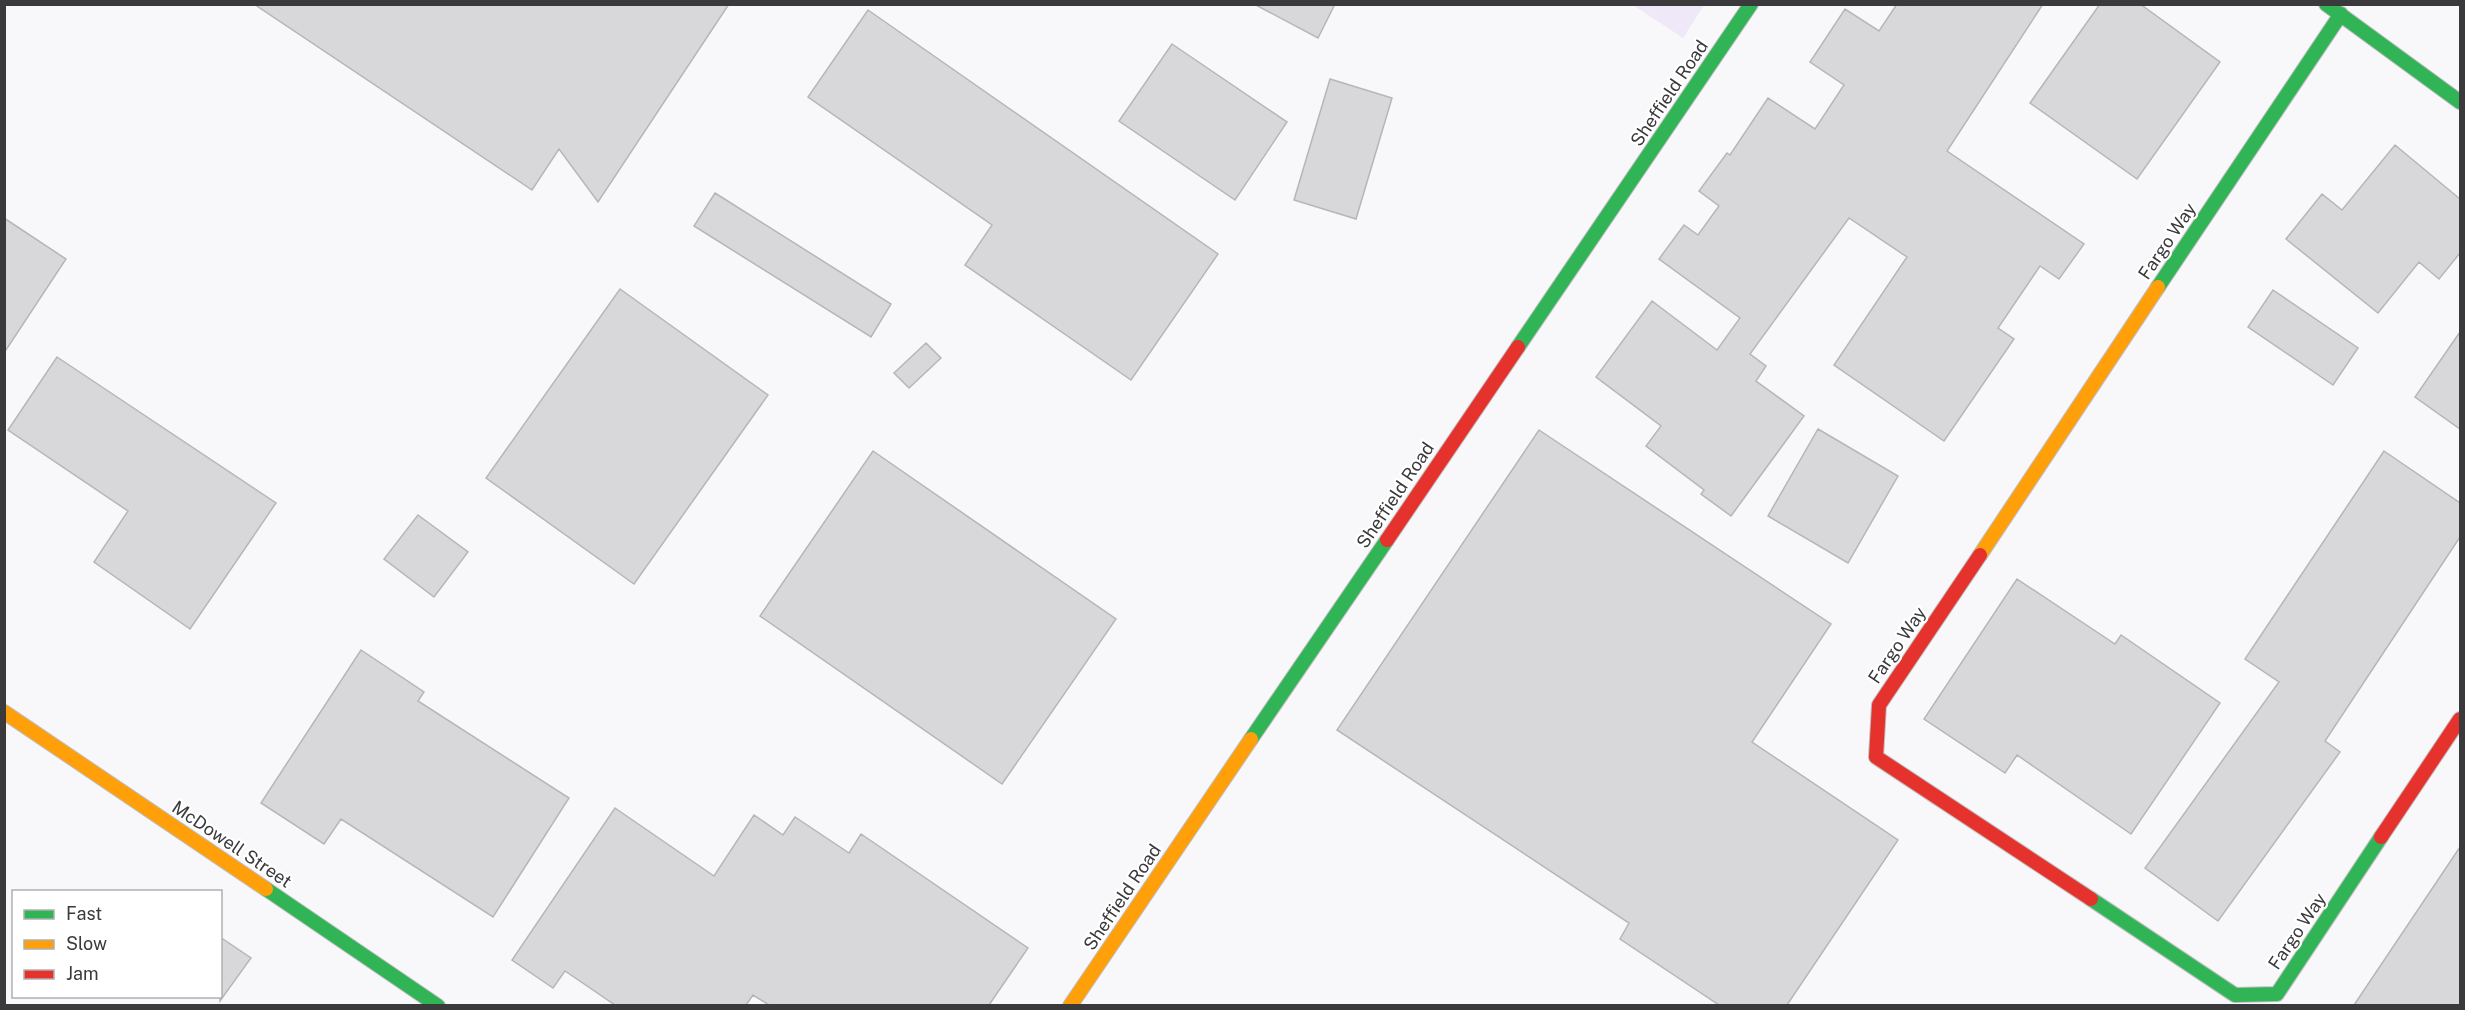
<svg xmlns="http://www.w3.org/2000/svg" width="2465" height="1010" viewBox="0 0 2465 1010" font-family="'Public Sans',sans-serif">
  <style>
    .green { fill: #eee8f8 }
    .building { fill: #d8d7da; stroke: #b6b6b7; stroke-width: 1.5 }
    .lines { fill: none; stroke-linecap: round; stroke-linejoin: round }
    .fast-casing { stroke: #bfbec1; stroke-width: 16 }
    .slow-casing { stroke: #bfbec1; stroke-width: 16 }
    .jam-casing { stroke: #bfbec1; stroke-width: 16 }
    .fast { stroke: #30b455; stroke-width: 14 }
    .slow { stroke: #ff9f0a; stroke-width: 14 }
    .jam { stroke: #e5322d; stroke-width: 14 }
    .labels { text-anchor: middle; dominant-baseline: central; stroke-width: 4.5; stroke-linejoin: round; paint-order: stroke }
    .street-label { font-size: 18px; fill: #3a393b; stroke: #fff }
  </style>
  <rect width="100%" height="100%" fill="#f8f7fa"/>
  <path class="green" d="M1633,5H1704L1683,38Z"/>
  <path class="building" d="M254,4H729L598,202L559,149L532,190Z
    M1254,4H1335L1318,38Z
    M1897,4H2043L1947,151L2084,244L2059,279L2040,266L1998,328L2014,339L1944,441L1834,365L1907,257L1849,218L1750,354L1766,366L1756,381L1804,416L1731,516L1701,494L1704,490L1646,446L1661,426L1596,377L1652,301L1717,350L1740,318L1659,259L1684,225L1698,235L1719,206L1699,191L1727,153L1730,155L1768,98L1815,129L1844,85L1810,62L1845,9L1879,31Z
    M2100,4H2140L2220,62L2137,179L2030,103Z
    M868,10L1218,254L1131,380L965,265L992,225L808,97Z
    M1172,44L1287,122L1235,200L1119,121Z
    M1330,79L1392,98L1356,219L1294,200Z
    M2395,145L2460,199V253L2439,279L2419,262L2378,313L2286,239L2322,194L2342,210Z
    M715,193L891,304L871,337L694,226Z
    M4,218L66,259L4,353Z
    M620,289L768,395L634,584L486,478Z
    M2273,290L2358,348L2333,385L2248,327Z
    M2460,332V429L2415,397Z
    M926,343L941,358L909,388L894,373Z
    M57,357L276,503L190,629L94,562L128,511L8,430Z
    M1818,429L1898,476L1848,563L1768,516Z
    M1539,430L1831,624L1752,742L1898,840L1787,1005H1719L1620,939L1629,923L1337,730Z
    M873,451L1116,619L1002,784L760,616Z
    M2384,451L2460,503V537L2325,741L2340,752L2218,921L2145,868L2279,682L2245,659Z
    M418,515L468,552L434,597L384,559Z
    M2017,579L2115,644L2121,635L2220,703L2131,834L2017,755L2005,773L1924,719Z
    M361,650L424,692L418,701L569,798L493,917L341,819L324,844L261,803Z
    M615,808L714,876L754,815L783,835L795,817L849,853L861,834L1028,948L989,1005H769L753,995L746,1005H615L565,971L553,988L512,960Z
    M2460,847V1005H2354Z
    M220,937L251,958L220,1001Z"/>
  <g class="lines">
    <g class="fast-casing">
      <path id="fast" d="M2326,4L2460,102
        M2158,287L2341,14
        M1518,347L1751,4
        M1251,739L1387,540
        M266,889L438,1006
        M2091,899L2235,995L2277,994L2381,837"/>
    </g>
    <g class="slow-casing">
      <path id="slow" d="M1980,555L2158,287
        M4,712L266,889
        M1070,1006L1251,739"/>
    </g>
    <g class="jam-casing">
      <path id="jam" d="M1387,540L1518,347
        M1980,555L1879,705L1876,757L2091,899
        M2381,837L2460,719"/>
    </g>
    <use href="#fast" class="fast"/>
    <use href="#slow" class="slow"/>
    <use href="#jam" class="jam"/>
  </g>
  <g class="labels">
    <g class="street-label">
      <text transform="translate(1669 93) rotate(-56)">Sheffield Road</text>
      <text transform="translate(2167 241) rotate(-56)">Fargo Way</text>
      <text transform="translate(1395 495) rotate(-56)">Sheffield Road</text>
      <text transform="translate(1897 645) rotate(-56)">Fargo Way</text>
      <text transform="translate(232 844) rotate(34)">McDowell Street</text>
      <text transform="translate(1122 897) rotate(-56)">Sheffield Road</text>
      <text transform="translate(2297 931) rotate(-56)">Fargo Way</text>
    </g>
  </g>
  <rect width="2465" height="1010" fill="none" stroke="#3a393b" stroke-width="12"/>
  <rect x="12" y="890" width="210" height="108" fill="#ffffff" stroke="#b0b0b1" stroke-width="1.5"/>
  <rect x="24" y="910" width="30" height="9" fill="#30b455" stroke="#b0b0b1" stroke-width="1.5"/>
  <text x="66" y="920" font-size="18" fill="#3a393b">Fast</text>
  <rect x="24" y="940" width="30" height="9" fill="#ff9f0a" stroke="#b0b0b1" stroke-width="1.5"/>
  <text x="66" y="950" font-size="18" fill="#3a393b">Slow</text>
  <rect x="24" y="970" width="30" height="9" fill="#e5322d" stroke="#b0b0b1" stroke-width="1.5"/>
  <text x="66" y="980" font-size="18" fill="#3a393b">Jam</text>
</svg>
